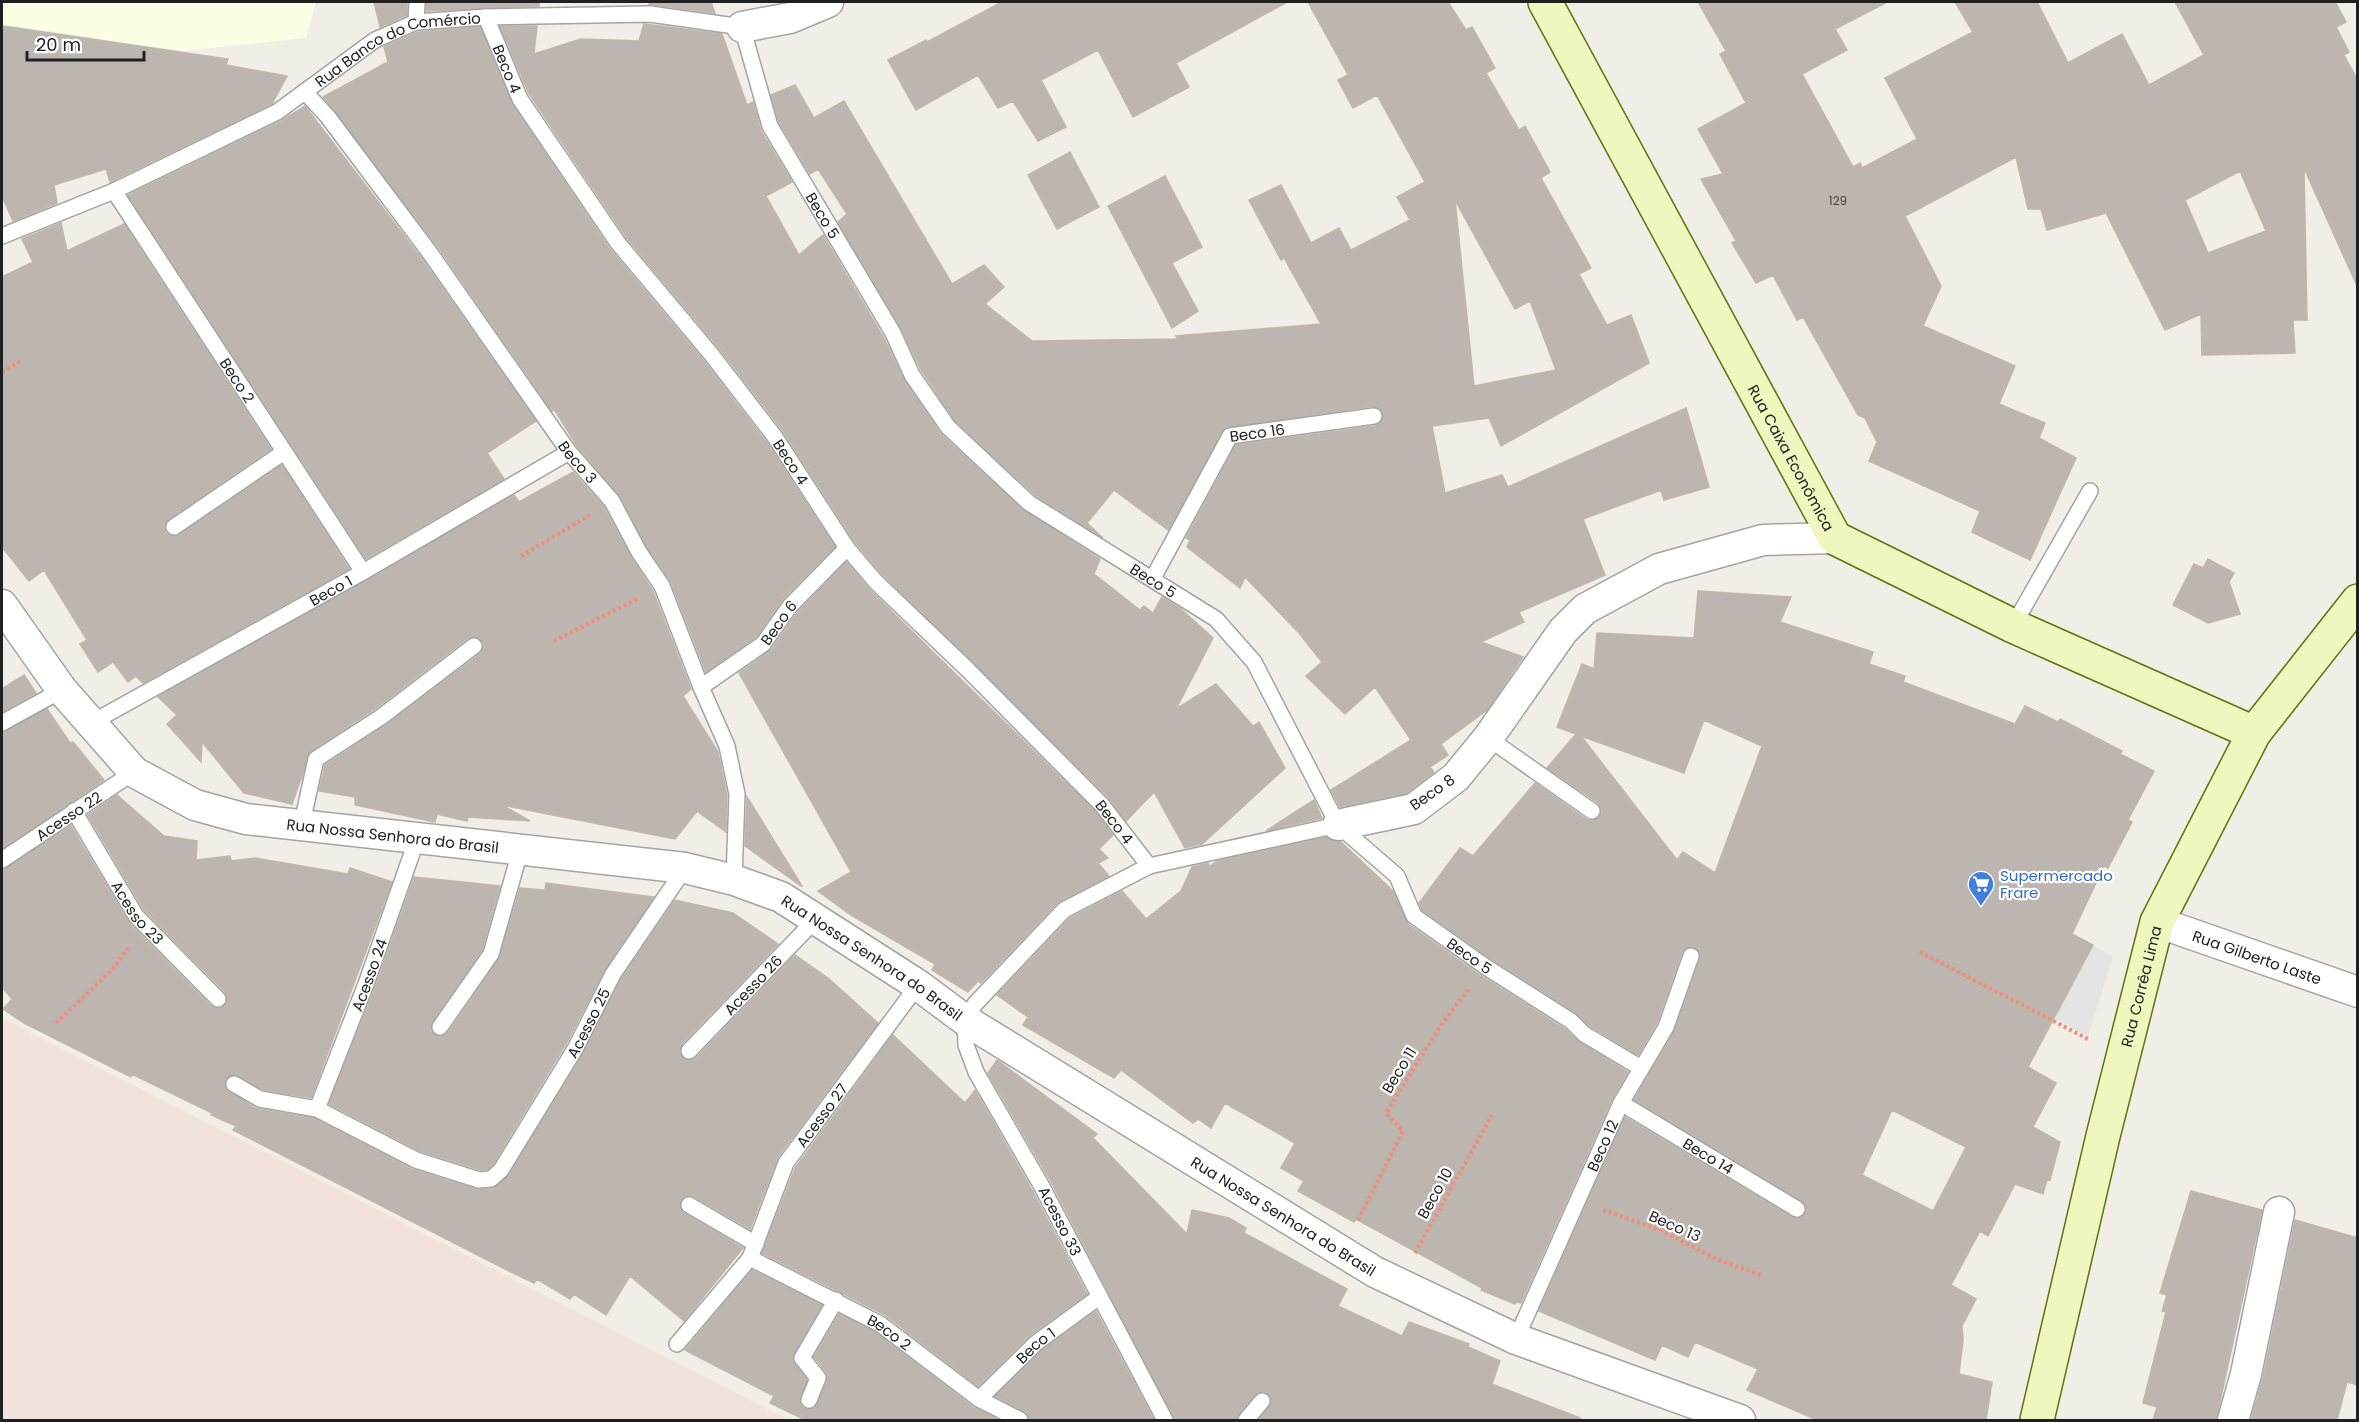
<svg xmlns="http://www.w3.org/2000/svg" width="2359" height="1422" viewBox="0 0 2359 1422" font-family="Poppins,sans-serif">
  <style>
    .education { fill: #fbfee2 }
    .military { fill: #f1e3db }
    .parking { fill: #e4e4e4 }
    .building { fill: #bdb6b0; stroke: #c1b6aa; stroke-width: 1.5; fill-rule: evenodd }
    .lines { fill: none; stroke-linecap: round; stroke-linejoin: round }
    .lane-casing { stroke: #a4a4a4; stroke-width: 18 }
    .street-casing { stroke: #a4a4a4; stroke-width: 33 }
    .secondary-casing { stroke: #5e730b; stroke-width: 36 }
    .path { stroke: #f38d75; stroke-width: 4; stroke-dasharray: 3 3; stroke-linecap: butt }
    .lane { stroke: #fff; stroke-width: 15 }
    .street { stroke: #fff; stroke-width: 30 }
    .secondary { stroke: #eff7be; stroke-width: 33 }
    .labels { text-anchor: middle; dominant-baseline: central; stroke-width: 4.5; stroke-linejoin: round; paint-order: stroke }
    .number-label { font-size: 12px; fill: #474644 }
    .street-label { font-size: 15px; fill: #202020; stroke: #fff }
    .shop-label { font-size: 15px; fill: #366cbe; stroke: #fff; text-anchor: start }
  </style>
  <rect width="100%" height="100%" fill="#f0eee7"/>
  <path class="education" d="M2,2H316L306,38L182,51L2,24Z"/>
  <path class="military" d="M2,1018L789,1420H2Z"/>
  <path class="parking" d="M2093,945L2113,957L2088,1036L2054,1018Z"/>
  <path class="building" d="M374,2H407V15L380,27Z
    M427,2H539V6L426,11Z
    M649,2H711L715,13L649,4Z
    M1002,2H1287L1176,63L1189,87L1133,117L1098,50L1041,80L1066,127L1038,141L1013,101L998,108L978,75L916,110L888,60L926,40L927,42Z
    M1308,2H1448L1466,30L1472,27L1495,68L1486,73L1519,130L1525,126L1550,172L1541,178L1591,268L1579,274L1607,325L1631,315L1649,363L1501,446L1489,418L1432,426L1445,493L1502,475L1508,487L1686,408L1709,487L1664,500L1661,490L1583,519L1605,575L1519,612L1524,622L1481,642L1523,657L1487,710L1441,744L1448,755L1430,767L1434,772L1407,793L1340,807L1331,790L1411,740L1375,687L1345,714L1306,676L1322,662L1299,633L1245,577L1240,588L1187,547L1190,540L1186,538L1236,445L1375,426L1383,419L1381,410L1373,406L1225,428L1168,530L1114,490L1087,523L1103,538L1035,495L955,421L921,370L901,328L838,222L847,214L818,169L810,174L779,122L771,95L795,85L814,118L844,101L952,284L984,265L1004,287L985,304L1032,341L1178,339L1176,336L1321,324L1284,258L1281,260L1249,200L1281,185L1311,243L1339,228L1351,250L1410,220L1397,197L1425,182L1377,95L1353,108L1338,80L1348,75ZM1455,200L1515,309L1530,301L1556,370L1474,386Z
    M1698,2H1887L1835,29L1847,50L1802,74L1853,167L1860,163L1862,168L1917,139L1885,78L1973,32L1955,2H2037L2068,63L2122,34L2149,85L2204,55L2175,2H2335L2346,22L2336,27L2349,52L2344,55L2358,81V288L2304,168L2307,320H2293L2295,353L2202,355L2201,314L2165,330L2106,213L2047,230L2041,209H2028L2016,157L1905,216L1941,286L1923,326L2015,366L1999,404L2045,423L2039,438L2076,458L2030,560L1972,532L1980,511L1869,461L1877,442L1865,418L1858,415L1803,317L1797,320L1773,275L1756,283L1732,243L1736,241L1701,179L1723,174L1698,129L1746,103L1720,54L1726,51ZM2240,171L2266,231L2208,253L2185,200Z
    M644,24L722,34L747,105L753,102L761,131L792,182L766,196L799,255L823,235L884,338L904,380L941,434L1023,510L1100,559L1094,574L1140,610L1144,606L1153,613L1162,597L1181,609L1213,638L1176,709L1216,684L1253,726L1259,722L1285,768L1202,844L1185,848L1154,792L1126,821L1109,798L883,575L855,542L783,431L719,348L626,237L529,94L500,26H537L534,54L581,39L639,41Z
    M2,26L228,59L226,65L287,76L272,104L110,182L106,169L54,185L57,203L13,221L2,196Z
    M480,27L512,104L610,249L703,360L767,443L835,547L783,599L756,637L706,672L671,582L647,547L620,496L577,446L554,409L552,411L438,247L323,97L388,62L384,47L418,32Z
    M305,106L422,259L536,421L487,453L504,479L366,559L128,195L281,121Z
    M1070,152L1099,207L1057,229L1028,175Z
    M1165,176L1202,247L1172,263L1198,311L1172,328L1108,206Z
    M61,223L67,251L124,224L271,449L169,519L164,527L166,533L174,537L179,535L282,465L349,569L143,683L136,676L128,682L113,662L98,672L80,644L87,640L44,570L29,581L2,547V277L33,262L22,239Z
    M573,472L604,507L631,557L653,591L691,689L683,696L718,752L727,795L726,832L697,811L675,839L502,805L530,821L468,817L467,821L437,814L435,822L355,805V797L319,791L325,765L386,725L480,654L484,644L477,637L468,638L375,709L311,751L292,804L244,793L202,742L201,762L167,724L177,715L158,697L514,495L519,502Z
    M2208,559L2234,573L2229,582L2240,614L2208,623L2173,605L2194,564L2203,568Z
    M846,562L869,589L1095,811L1113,835L1099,849L1108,858L1098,863L1109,876L1057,903L981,983L978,981L968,992L932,970L935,964L851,915L818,891L851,872L739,673L771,650L798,612Z
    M1698,591L1791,597L1780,622L1873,652L1869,664L1905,676L1903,682L2015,724L2025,706L2058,722L2060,719L2122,751L2120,754L2154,771L2128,820L2132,822L2108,868L2104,866L2072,934L2093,945L2028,1067L2056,1083L2033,1127L2060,1142L2050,1180L2047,1179L2043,1194L2015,1184L1988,1236L1980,1231L1951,1285L1976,1299L1962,1326L1963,1340L1959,1374L1992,1382L1986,1420H1817L1747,1390L1758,1369L1695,1342L1688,1357L1662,1345L1655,1360L1539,1311L1625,1117L1792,1217L1801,1218L1807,1210L1802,1201L1634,1100L1675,1030L1700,959L1698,949L1690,946L1682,952L1657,1023L1638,1055L1590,1026L1576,1013L1491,959L1422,910L1419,903L1460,848L1473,856L1535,783L1586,819L1592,821L1600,817L1602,811L1598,803L1547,768L1576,734L1557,727L1582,664L1594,669L1597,633L1694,638ZM1704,720L1762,746L1715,873L1683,852L1677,860L1581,736L1684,773ZM1892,1110L1966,1147L1933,1211L1862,1175Z
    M24,675L36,693L2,712V689Z
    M47,709L70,743L73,742L104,780L2,849V733Z
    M117,795L164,836L197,841L196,860L230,856L231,861L255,858L348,874L350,868L392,882L311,1098L263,1090L235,1074L226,1079L225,1088L255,1108L314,1118L412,1169L476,1189H493L509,1175L583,1054L621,979L675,900L733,913L778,944L682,1044L680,1053L683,1058L691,1060L696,1058L795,955L828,978L878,1023L778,1157L750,1229L693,1196H685L681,1200L679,1206L684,1213L743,1248L684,1321L630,1276L606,1315L574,1294L570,1299L537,1279L534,1283L509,1271L233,1130L236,1126L211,1115L212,1113L132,1074L131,1077L24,1023L3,1009L12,999L2,987V870L71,826L129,923L211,1006L220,1009L227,1002L225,992L144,910L88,815Z
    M747,797L802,886H801L745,846Z
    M1314,800L1322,818L1266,831L1292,814Z
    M1326,837L1341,842L1393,891L1408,924L1480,975L1565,1029L1579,1042L1628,1072L1612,1099L1521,1303L1516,1302L1515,1304L1481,1290L1482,1288L1356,1219L1354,1222L1298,1191L1304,1181L1281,1168L1295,1143L1225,1103L1211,1128L1198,1119L1193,1123L1121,1070L1114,1078L1023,1025L1028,1017L997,995L1070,918L1122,891L1146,919L1181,891L1192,867L1208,863L1210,866L1217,861Z
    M414,877L500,886L482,950L432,1022L431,1032L440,1037L448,1033L499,959L520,888L545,890L546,883L654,897L605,969L566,1044L493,1164L487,1170H480L420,1151L329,1104L375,988Z
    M893,1035L965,1103L975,1090L1032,1190L1087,1294L1029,1336L978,1386L885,1315L762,1253L795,1168Z
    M997,1060L1097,1134L1093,1138L1187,1234L1192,1210L1229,1218L1246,1228L1244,1233L1347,1289L1338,1306L1402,1336L1409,1322L1469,1344L1468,1347L1500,1361L1492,1384L1580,1418L1579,1420H1258L1272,1402L1269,1394L1263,1391L1255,1395L1239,1414L1237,1420H1175L1050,1180L988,1073Z
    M2191,1191L2262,1210L2216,1420H2153L2157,1407L2143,1403L2166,1312L2162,1311L2167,1295L2160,1293Z
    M2295,1220L2358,1238V1385L2347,1382L2337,1420H2251L2263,1378Z
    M752,1270L822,1305L792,1358L807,1380L799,1401L805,1409L815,1407L827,1382L826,1372L814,1357L839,1314L875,1332L973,1407L1000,1420H805L770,1403L774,1396L685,1350Z
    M1096,1311L1154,1420H1030L1025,1412L995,1396L1042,1350Z"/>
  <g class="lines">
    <g class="lane-casing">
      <g id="lane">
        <path id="s1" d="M486,17L520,99L618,243L711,354L775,437L847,548L876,582L967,669L1102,805L1149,866"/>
        <path d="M416,22L417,2"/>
        <path id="s2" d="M305,92L328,117L430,253L569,452L612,501L639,552L662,586L701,687L727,746L737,794L734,880"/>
        <path id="s3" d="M114,191L363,572"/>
        <path id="s4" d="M2,236L114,191L277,112L375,40L416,22L486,17L650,14L742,27L770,126L893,333L912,375L948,427L1029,503L1216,619L1254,662L1338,825L1397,876L1414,916L1486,967L1571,1021L1584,1034L1641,1068"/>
        <path d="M174,527L284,452"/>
        <path id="s5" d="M1153,578L1230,436L1374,416"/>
        <path d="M2013,626L2090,491"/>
        <path id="s6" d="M701,687L763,644L790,606L847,548"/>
        <path d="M2,723L62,690"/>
        <path id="s7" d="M91,723L363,572L569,452"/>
        <path d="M1488,738L1592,811"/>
        <path id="s8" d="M74,811L136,916L218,999"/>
        <path d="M302,823L316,759L381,717L474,646"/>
        <path id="s9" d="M2,860L134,772"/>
        <path d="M440,1027L491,954L521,848"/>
        <path id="s10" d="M689,1051L817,918"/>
        <path id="s11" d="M234,1084L260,1099L317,1109L416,1160L479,1180L491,1179L501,1170L575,1049L613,974L685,868"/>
        <path id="s12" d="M1621,1103L1797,1209"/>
        <path id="s13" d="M317,1109L366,984L417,839"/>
        <path d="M689,1205L756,1244"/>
        <path id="s14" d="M750,1258L880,1324L979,1399L1020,1420"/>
        <path id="s15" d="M1516,1339L1621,1103L1666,1027L1691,956"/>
        <path id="s16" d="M677,1344L750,1258L786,1163L918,985"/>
        <path id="s17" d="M979,1399L1036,1343L1099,1297"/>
        <path d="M809,1400L818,1378L802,1358L836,1300"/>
        <path d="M1165,1420L1041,1185L976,1072L966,1045L965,1020L975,1004L1064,910L1149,866L1338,825"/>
        <path d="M1246,1420L1262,1401"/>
      </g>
    </g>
    <g class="street-casing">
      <g id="street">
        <path d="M742,27L790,18L828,2"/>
        <path id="s18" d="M2,605L62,690L134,772L195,805L246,819L685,868L734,880L781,897L918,985L965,1020L1375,1272L1516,1339L1740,1420"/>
        <path d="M1338,825L1414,809L1456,777L1488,738L1563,631L1585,609L1659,569L1763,540L1835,538"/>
        <path id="s19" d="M2157,922L2358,992"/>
        <path d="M2233,1420L2246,1374L2279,1212"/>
      </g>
    </g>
    <g class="secondary-casing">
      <g id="secondary">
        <path id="s20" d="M1545,2L1835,538L2013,626L2254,733"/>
        <path id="s21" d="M2037,1420L2103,1136L2157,922L2254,733L2358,601"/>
      </g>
    </g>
    <path class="path" d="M2,372L23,360
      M521,556L590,515
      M554,641L639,598
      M1920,952L2090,1040
      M56,1023L112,970L128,948
      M1603,1210L1660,1230L1719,1260L1763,1276
      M1358,1220L1403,1131L1386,1113L1441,1025L1469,989
      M1415,1253L1492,1115"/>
    <use href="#lane" class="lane"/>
    <use href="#street" class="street"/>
    <use href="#secondary" class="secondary"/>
  </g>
  <defs>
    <g id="supermarket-pin" transform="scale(1.35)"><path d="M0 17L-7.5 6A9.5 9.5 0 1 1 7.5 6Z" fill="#3f7fe0" stroke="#fff"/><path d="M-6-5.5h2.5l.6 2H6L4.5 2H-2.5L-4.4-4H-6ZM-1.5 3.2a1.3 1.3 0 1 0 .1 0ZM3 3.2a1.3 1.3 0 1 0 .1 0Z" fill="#fff"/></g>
  </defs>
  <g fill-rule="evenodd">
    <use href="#supermarket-pin" x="1981" y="884"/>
  </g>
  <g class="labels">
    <g class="number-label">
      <text x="1838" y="200">129</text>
    </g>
    <g class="street-label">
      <text stroke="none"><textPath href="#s4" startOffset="442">Rua Banco do Comércio</textPath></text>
      <text stroke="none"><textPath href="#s1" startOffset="56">Beco 4</textPath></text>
      <text stroke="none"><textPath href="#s4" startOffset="1002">Beco 5</textPath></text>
      <text stroke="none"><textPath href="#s3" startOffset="226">Beco 2</textPath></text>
      <text stroke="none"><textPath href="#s5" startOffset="189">Beco 16</textPath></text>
      <text stroke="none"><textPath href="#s20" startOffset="518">Rua Caixa Econômica</textPath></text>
      <text stroke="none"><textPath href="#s2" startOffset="460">Beco 3</textPath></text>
      <text stroke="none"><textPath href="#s1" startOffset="542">Beco 4</textPath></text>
      <text stroke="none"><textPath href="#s4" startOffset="1506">Beco 5</textPath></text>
      <text stroke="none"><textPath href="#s7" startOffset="274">Beco 1</textPath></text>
      <text stroke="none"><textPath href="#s6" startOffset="102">Beco 6</textPath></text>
      <text transform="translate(1432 792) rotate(-35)">Beco 8</text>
      <text stroke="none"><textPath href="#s9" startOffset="80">Acesso 22</textPath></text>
      <text stroke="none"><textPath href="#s1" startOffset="1028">Beco 4</textPath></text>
      <text stroke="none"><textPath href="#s18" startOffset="483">Rua Nossa Senhora do Brasil</textPath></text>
      <text stroke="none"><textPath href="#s8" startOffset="120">Acesso 23</textPath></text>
      <text stroke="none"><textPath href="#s4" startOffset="2010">Beco 5</textPath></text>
      <text stroke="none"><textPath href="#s19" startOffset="106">Rua Gilberto Laste</textPath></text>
      <text stroke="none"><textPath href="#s18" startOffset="987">Rua Nossa Senhora do Brasil</textPath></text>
      <text stroke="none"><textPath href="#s13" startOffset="144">Acesso 24</textPath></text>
      <text stroke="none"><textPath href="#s10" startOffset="92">Acesso 26</textPath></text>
      <text stroke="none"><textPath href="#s21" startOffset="446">Rua Corrêa Lima</textPath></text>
      <text stroke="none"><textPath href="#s11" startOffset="462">Acesso 25</textPath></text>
      <text transform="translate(1399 1070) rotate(-58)">Beco 11</text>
      <text stroke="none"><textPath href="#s16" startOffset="274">Acesso 27</textPath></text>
      <text stroke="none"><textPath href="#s15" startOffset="212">Beco 12</textPath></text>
      <text stroke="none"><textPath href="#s12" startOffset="102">Beco 14</textPath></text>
      <text transform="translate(1435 1193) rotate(-61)">Beco 10</text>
      <text stroke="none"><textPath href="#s18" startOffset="1473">Rua Nossa Senhora do Brasil</textPath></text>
      <text transform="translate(1060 1221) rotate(63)">Acesso 33</text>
      <text transform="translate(1675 1226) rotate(24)">Beco 13</text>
      <text stroke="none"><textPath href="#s14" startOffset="158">Beco 2</textPath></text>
      <text stroke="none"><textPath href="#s17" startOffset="78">Beco 1</textPath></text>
    </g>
    <g class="shop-label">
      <text x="2000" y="875">Supermercado<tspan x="2000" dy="17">Frare</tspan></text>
    </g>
  </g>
  <rect width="2359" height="1422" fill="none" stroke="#202020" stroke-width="6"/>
  <path d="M27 51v9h117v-9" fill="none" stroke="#202020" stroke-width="3"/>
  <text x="36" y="51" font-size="18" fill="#202020" stroke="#ffffff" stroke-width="4.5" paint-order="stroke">20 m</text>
</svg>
